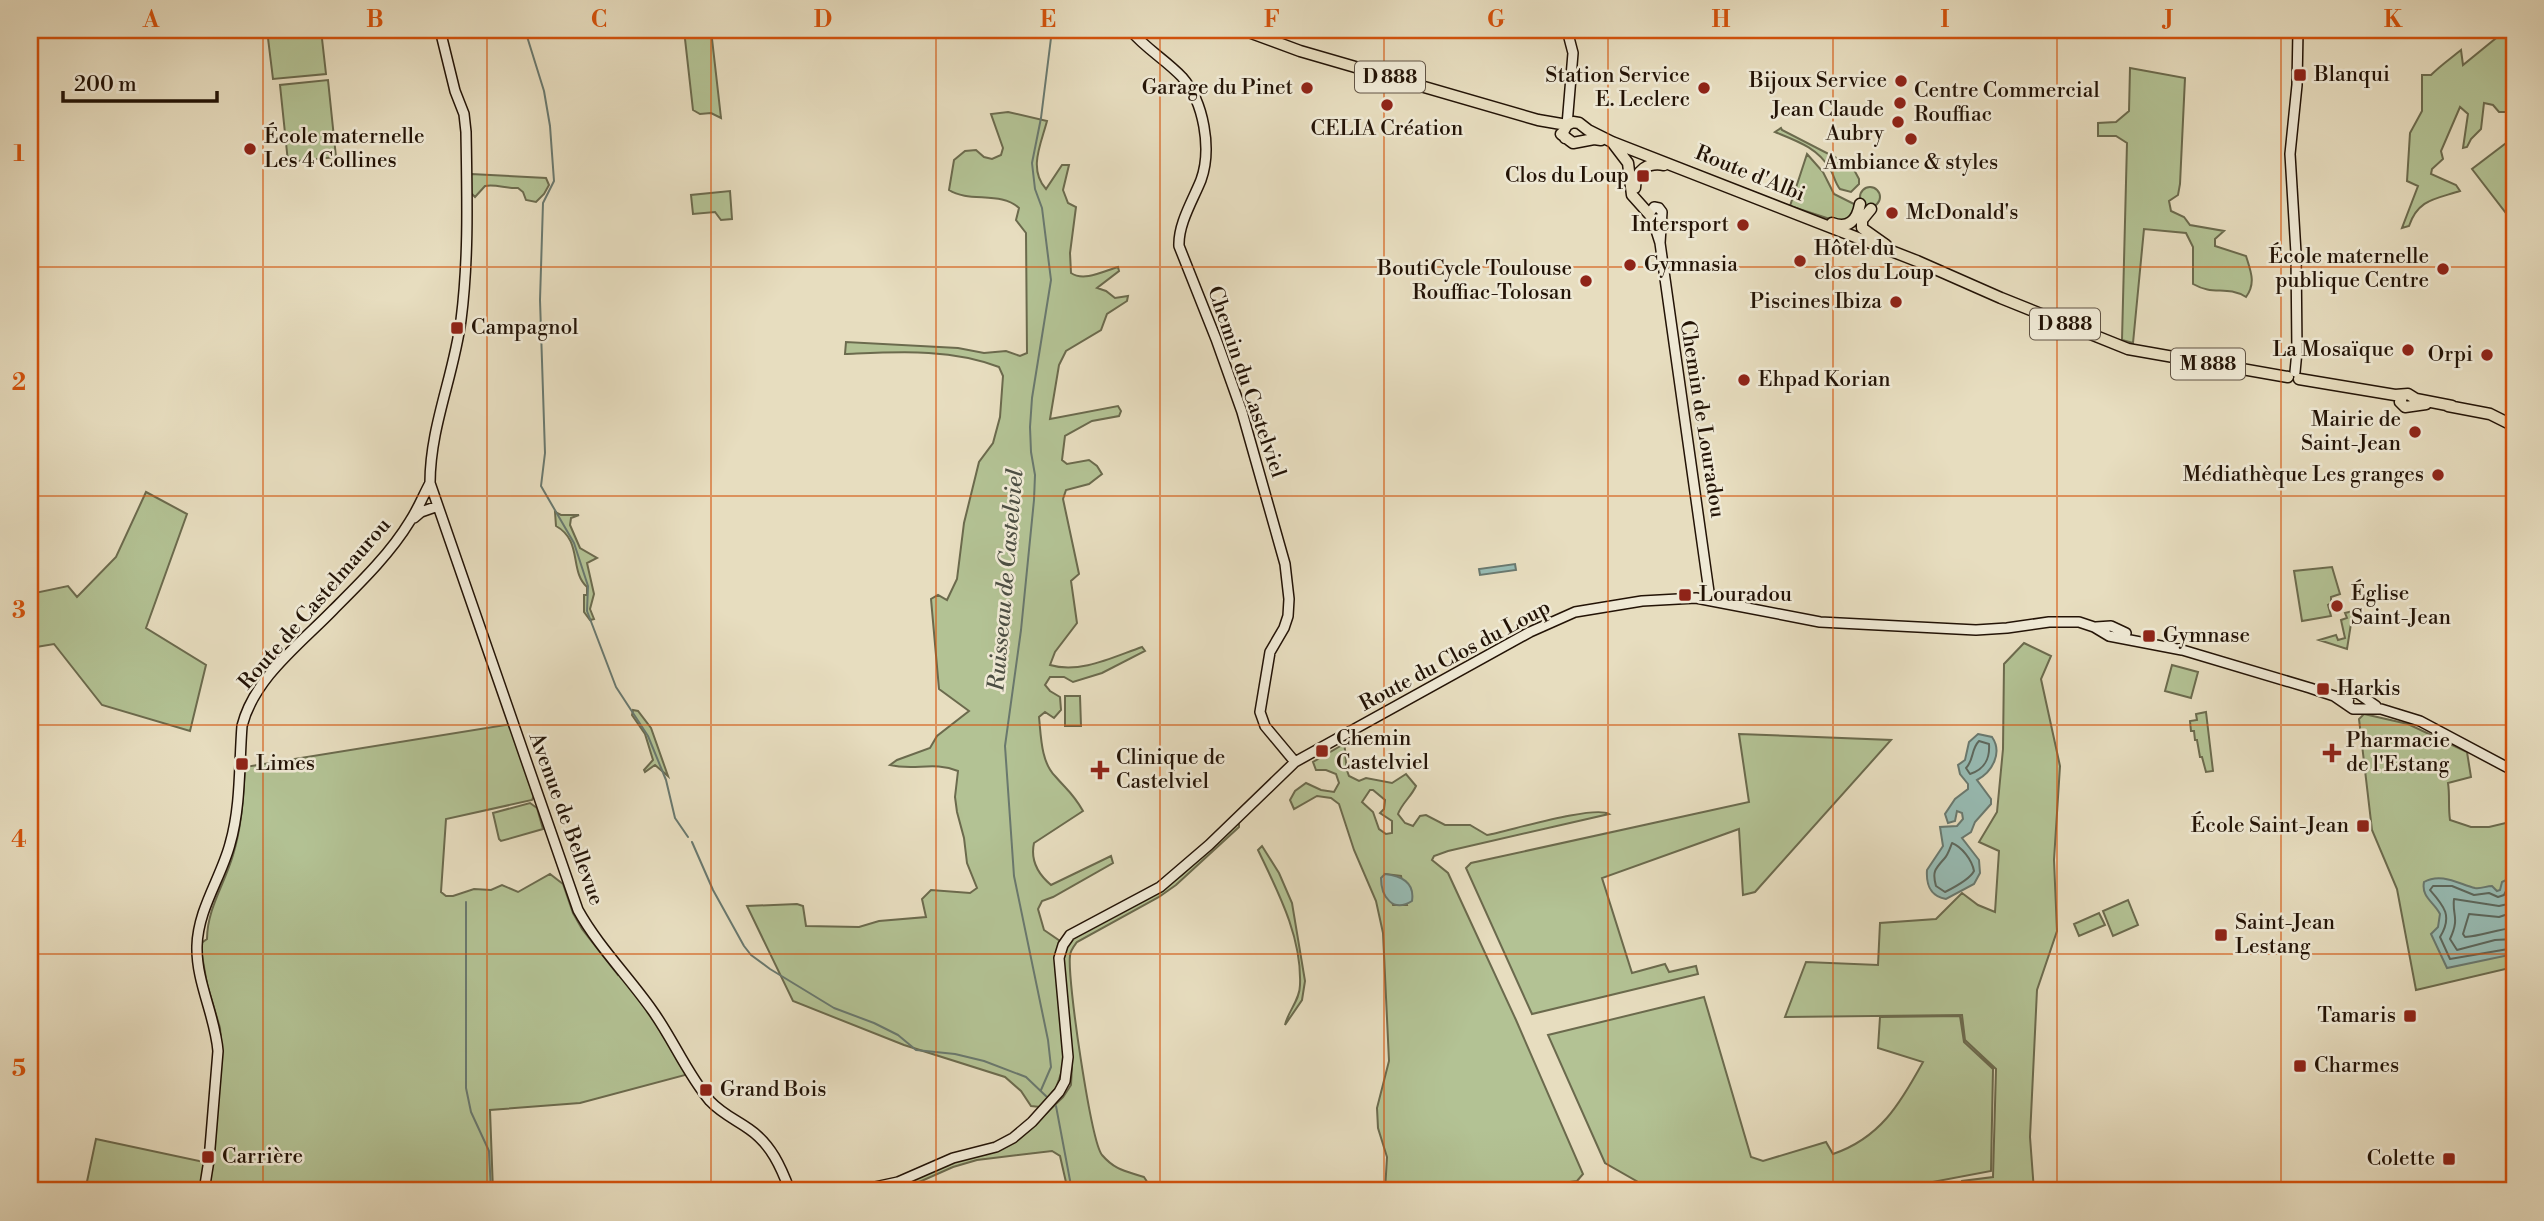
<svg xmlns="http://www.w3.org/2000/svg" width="2544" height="1221" viewBox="0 0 2544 1221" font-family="'Libre Bodoni',serif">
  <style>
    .green { fill: #b3c294; stroke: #6b6a4d; stroke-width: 2; fill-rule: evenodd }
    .water { fill: #97bbb3; stroke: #69786e; stroke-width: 2 }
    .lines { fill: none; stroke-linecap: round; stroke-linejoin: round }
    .shore { stroke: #5d675c; stroke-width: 2 }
    .stream { stroke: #69786e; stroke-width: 2 }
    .secondary-casing { stroke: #231306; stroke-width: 12 }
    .primary-casing { stroke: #231306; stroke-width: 13 }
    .secondary { stroke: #efe9d5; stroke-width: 9 }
    .primary { stroke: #e7ddbf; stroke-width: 10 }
    .grid { fill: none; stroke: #d4520b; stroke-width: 2; stroke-opacity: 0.55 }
    .poi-dot { fill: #8f2418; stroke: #efe9d5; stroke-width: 2.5 }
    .labels { text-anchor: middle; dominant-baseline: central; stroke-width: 5; stroke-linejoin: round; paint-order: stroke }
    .shield { fill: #efe9d5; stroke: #605344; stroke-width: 2 }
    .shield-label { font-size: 19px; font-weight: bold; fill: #231306 }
    .poi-label { font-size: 21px; fill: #231306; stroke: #efe9d5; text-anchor: start }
    .street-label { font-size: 21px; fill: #231306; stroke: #efe9d5 }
    .water-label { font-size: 23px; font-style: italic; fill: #4c4e43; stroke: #efe9d5 }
    .neatline { fill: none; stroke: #d4520b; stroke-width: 2.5 }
    .grid-label { font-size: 23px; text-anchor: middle; font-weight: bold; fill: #d4520b }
  </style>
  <rect width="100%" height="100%" fill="#e7ddbf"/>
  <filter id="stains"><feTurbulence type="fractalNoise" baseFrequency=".00286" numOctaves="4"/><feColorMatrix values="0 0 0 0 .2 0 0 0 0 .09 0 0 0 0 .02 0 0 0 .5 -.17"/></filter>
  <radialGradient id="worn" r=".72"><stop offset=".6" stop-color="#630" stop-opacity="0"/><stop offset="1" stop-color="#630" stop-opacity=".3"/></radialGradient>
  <path class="green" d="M267,30H321L326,74L273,79Z
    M684,30H711L721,118L711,113L700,114L693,110Z
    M2506,30H2514V105L2507,112H2499L2493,105L2484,103L2481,129L2471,139L2467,147L2463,148L2468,114L2460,107L2441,151L2443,159L2432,169L2431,174L2456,185L2460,191C2436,199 2418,199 2409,226L2402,228L2418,186L2407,181L2410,133L2422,111V75H2431C2441,65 2450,59 2461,50L2463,65Z
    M2130,68L2185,78L2180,184L2178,195L2169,201L2171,211L2184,217L2190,225L2224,231L2215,239V246L2246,256C2251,272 2256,283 2246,297C2226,285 2214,296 2193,284V247L2186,233L2144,229L2133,343L2122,340L2127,143L2116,136H2098V123L2116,122L2129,111Z
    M328,80L336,157L288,162L280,85Z
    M1008,112L1047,121C1041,144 1028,169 1046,189L1062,165H1069L1063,190L1068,203L1076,207L1070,253L1071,273C1084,282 1104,271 1118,267L1119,271L1097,288L1106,291L1115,298L1128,296L1127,301L1107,314L1101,330L1066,351L1059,365L1050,419L1118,406L1121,411L1119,416L1092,421L1065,436L1062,460L1067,464L1089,460L1097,466L1102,474L1089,484L1066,490L1063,499L1079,574L1071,581L1077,623L1055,652L1050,665C1080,674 1113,657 1142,647L1145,651L1102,673L1073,682L1064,677H1050L1045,685L1050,691L1060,697L1061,710L1054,718L1045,712L1039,717C1041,736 1041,762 1055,776C1067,790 1073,793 1083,811L1034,843C1030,861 1038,874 1051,885L1111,856L1113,863L1053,897L1042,901L1038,909L1044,930L1060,941L1055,964L1065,1062L1056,1088L1040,1107L1031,1106L1021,1091L1005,1077L904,1045L793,1001L747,906L797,904L803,906L806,926L859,927L879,921L926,917L922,899L931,890L970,893L977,888L967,863L964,838L957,812L955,797L958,771C934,761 914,771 890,765L897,760L930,748L937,736L969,711L939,689L931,599L938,595L947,600L957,579L964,523L979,462L993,443L1000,417L1003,376L999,367C950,348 896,352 845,354L846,342L958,348L984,353L1006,351L1020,356L1027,353L1026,233L1016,220L1019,208C1001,191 969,203 949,190L954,160L965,151L976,150L984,157L992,159L1001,155L1003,148L991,114Z
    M1781,128L1782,130L1852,166L1859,179V184L1851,192L1840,189C1835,183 1834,175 1830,169C1818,148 1797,141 1775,132Z
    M2514,137V213L2509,217L2472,169Z
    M1807,154L1823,172L1834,194L1854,204L1855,207L1851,220L1839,222L1790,206Z
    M471,174L546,178L549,185L544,194L536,202L526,200L523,192L518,188C506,189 497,184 485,186L475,197L469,191Z
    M1860 197a10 10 0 1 1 20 0a10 10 0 1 1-20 0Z
    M730,191L732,219L721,220L715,212L693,214L691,195Z
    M146,492L187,514L146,628L206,665L190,731L102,705L54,644L30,648V594L68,586L77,597L116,557Z
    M555,512L561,515H579L571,518L570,525L580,548L597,558L587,563L594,594L590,609L594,619L590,620L584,612V595H587V587C569,571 583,541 556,526Z
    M2332,567L2340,594L2331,597V603L2328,605L2331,616L2302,621L2294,571Z
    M2353,611L2347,649L2319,640L2336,635L2338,640L2345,638L2341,620L2347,618L2345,613Z
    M2024,643L2051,656L2041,679L2060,766L2054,860L2057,931L2037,990L2030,1137L2034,1191H1959L1962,1181L1993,1177L1996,1069L1965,1040L1962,1015L1785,1017L1806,962L1878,965L1880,923L1936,919L1962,893L1978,905L1995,912L1999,851L1979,842L1997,812L2003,749L2004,664Z
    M2172,665L2198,672L2191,698L2165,691Z
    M1065,696H1080L1081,726H1065Z
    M633,710L638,711L651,728L668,776L655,765L645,772L644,770L653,760L645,734L632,715Z
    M2206,712L2213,771L2206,772L2202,757H2200L2197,740H2195L2194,731H2191L2190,721L2197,720L2196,714Z
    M2364,714L2408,724L2467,752L2471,777L2448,783C2450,796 2448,806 2450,820L2471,827H2489L2514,821V967L2416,990L2397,889L2372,830L2359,719Z
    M511,724L534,796L532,800L446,819L441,892L446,896H453L474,889L491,890L502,885L518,892L550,874L563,884L573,913L582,929L618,975L621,973L652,1017L689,1074L580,1103L490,1110L493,1191H207L222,1052L220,1028L207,984L200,944L207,939C207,909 225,883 233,855C242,826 243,797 245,767Z
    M1739,734L1891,740L1755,892L1743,895L1739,829L1602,878L1632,973L1665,964L1669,972L1696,966L1698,974L1532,1014L1466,868L1471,863L1749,802Z
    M1344,744C1347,756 1344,765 1349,776L1359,781L1366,778L1392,783L1406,774L1416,786C1411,797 1402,803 1398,814L1405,823L1413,826L1420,816L1426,815L1445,825H1470L1487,835C1509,831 1594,805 1609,814L1448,851L1434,856L1432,860L1448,873L1516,1020L1583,1174L1577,1181L1504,1191H1385L1387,1157L1378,1128L1377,1108L1389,1061L1383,933L1376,901L1354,850L1339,804L1331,798L1317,796L1294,809L1290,800L1295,791L1306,783L1321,790L1334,792L1339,783L1336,774L1326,770H1316L1313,762ZM1370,790H1373L1385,800L1384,809L1380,813L1392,821V833L1386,834L1379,829L1373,812L1362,802ZM1385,874L1401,876L1407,905H1393Z
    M530,803L537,808L543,829L501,841L499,839L493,813Z
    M1239,820V827L1176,885L1159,897L1077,942C1074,946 1070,951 1070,956C1067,979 1091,1141 1102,1155C1116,1171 1126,1171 1144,1177L1153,1191H1068L1060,1156L1052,1151L977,1160L953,1167L908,1187L869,1191L939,1165L1011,1144L1030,1129L1063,1097L1071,1085L1072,1066L1060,967L1068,941L1079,933L1160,891L1182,875Z
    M1262,846L1279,873L1292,903L1305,981L1302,1000L1285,1025C1288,1011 1300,1000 1300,985C1302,937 1278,892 1258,850Z
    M2128,900L2138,925L2113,936L2103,911Z
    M2099,913L2105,925L2079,936L2074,924Z
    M1704,997L1751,1157L1763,1161L1826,1142L1833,1154C1880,1138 1900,1104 1923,1062L1878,1048L1880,1017L1960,1016L1964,1042L1993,1069L1991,1171L1885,1191H1654L1605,1163L1548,1035Z
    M96,1139L204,1162L201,1191H85Z"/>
  <path class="water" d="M1515,564L1516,570L1480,575L1479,569Z
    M1978,734L1992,737C2003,753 1992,772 1977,780L1991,799V804L1975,822L1971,832L1962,838L1979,860L1980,873L1974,884L1946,899C1930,896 1926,885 1927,870L1943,846L1940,827L1957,826L1963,819L1962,813L1957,811L1955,821L1948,823L1945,814L1955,799L1968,789V784L1960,774L1958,765L1965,760L1969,742Z
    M1385,874C1401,876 1415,882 1412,901C1393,913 1381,897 1381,878Z
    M2514,876V897L2511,899L2514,902V954L2447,968L2431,934L2438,927L2440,914C2434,902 2421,897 2424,882C2441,872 2459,884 2475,888C2481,889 2486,886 2492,886L2497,891L2500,890L2502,882Z"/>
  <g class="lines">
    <path class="shore" d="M1979,741L1989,744C1990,759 1985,769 1970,774L1966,768C1974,760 1971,749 1979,741Z
      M1952,843C1962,847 1972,860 1974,871C1970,879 1953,888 1945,892L1936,886C1932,872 1935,869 1944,859C1948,855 1950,848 1952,843Z
      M2514,883L2508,887L2504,895L2498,897L2489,893L2474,895L2452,886H2433L2430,890C2444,906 2453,916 2440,937L2450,959L2514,948
      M2514,896L2508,904L2499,906L2454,899C2452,916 2460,917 2450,939L2457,950L2495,940L2514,939
      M2514,912L2499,917L2469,914L2463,934L2465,937C2482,936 2497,929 2514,928"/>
    <path class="stream" d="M525,30L544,91L550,126L554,181L543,203L540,300L545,453L541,486L574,543L588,586L587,611L616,687L648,736L666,780L675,818L688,837
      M692,842L713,890L744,946L751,955L770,969L834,1008L874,1023L898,1035L916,1050L955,1054L984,1061L1026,1077L1048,1098
      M466,902V1088L471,1112L489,1151L491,1191
      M1041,1090L1051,1067L1048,1040L1014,876L1005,746L1021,630L1034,500L1035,475L1031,452L1030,427L1032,398L1051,280L1042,208L1035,189L1032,163L1041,118L1052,30
      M1056,1106L1072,1191"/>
    <g class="secondary-casing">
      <path id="secondary" d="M440,30L455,91L464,114L466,132C467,194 469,258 461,320C454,375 430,427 430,483L578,910C598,946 628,976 652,1010C673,1039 687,1074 710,1101C721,1113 736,1120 749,1129C771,1144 781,1167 790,1191
        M1130,30C1145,48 1166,60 1182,77C1204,102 1212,149 1201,180C1193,200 1178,224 1179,246L1216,339L1242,412L1285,564L1289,599L1288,616L1284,628L1270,652L1260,712L1265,726L1295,762
        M1567,30L1573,53L1567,125
        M1660,243L1653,221L1649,214L1654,207L1659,208L1662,212L1660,243L1710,599
        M2295,372L2297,351L2296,253L2290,154L2297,85L2298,30
        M414,518L421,512L438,506
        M2096,627L2111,626L2126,633
        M2179,649L2310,688L2334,696L2353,709H2381L2420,721L2514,771
        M2348,705L2349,695L2356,692L2376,706
        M204,1191L209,1160L218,1051C215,1015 196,982 197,946C198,909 221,878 230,844C241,806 239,765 242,726C254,678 300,644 333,610C360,583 390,554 410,521C418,509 423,496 430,483
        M856,1191L898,1182L953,1158L996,1147L1013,1138L1032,1122L1059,1092L1065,1081L1068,1057L1059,958L1063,945L1070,935L1160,887L1209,845L1295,762L1530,632L1575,612L1642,601L1696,598L1820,622L1976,630L2007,628L2049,622H2079L2094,627L2109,636L2182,650"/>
    </g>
    <g class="primary-casing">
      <path id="primary" d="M1243,30L1300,51L1538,120L1567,125
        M1561,134L1573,143L1594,139L1601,140
        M1565,138L1563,132L1567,125L1573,122L1579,123L1588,130L1612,142L1917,261L2001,298L2128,349L2288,377
        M1612,142L1628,163L1632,195L1649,214
        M1635,188C1635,170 1648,162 1664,165
        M1871,209L1862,220V228L1886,245
        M1832,223C1848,229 1857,221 1860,204
        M2299,379L2395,395L2408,394L2416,399L2452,406
        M2403,395L2400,402L2405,407L2426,404
        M2448,406L2490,414L2514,426"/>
    </g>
    <use href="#secondary" class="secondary"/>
    <use href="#primary" class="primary"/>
  </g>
  <path class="grid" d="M263,30V1191M487,30V1191M711,30V1191M936,30V1191M1160,30V1191M1384,30V1191M1608,30V1191M1833,30V1191M2057,30V1191M2281,30V1191M30,267H2514M30,496H2514M30,725H2514M30,954H2514"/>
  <g class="poi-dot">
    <rect x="2293" y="68" width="14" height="14" rx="3.5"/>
    <circle cx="1901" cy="81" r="7"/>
    <circle cx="1307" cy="88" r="7"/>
    <circle cx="1704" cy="88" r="7"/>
    <circle cx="1900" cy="103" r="7"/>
    <circle cx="1387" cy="105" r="7"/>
    <circle cx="1898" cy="122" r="7"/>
    <circle cx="1911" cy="139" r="7"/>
    <circle cx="250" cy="149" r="7"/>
    <rect x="1636" y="169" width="14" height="14" rx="3.5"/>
    <circle cx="1892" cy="213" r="7"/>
    <circle cx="1743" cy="225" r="7"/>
    <circle cx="1800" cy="261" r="7"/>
    <circle cx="1630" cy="265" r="7"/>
    <circle cx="2443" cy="269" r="7"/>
    <circle cx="1586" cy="281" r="7"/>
    <circle cx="1896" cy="302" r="7"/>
    <rect x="450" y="321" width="14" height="14" rx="3.5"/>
    <circle cx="2408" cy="350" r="7"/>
    <circle cx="2487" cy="355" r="7"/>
    <circle cx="1744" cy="380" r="7"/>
    <circle cx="2415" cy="432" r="7"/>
    <circle cx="2438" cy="475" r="7"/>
    <rect x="1678" y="588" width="14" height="14" rx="3.5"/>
    <circle cx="2337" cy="606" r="7"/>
    <rect x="2142" y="629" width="14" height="14" rx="3.5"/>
    <rect x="2316" y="682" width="14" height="14" rx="3.5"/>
    <rect x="1315" y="744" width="14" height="14" rx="3.5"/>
    <path d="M2328.5 742.5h7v7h7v7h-7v7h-7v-7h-7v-7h7z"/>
    <rect x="235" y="757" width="14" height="14" rx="3.5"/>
    <path d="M1096.5 759.5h7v7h7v7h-7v7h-7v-7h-7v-7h7z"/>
    <rect x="2356" y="819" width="14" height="14" rx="3.5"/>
    <rect x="2214" y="928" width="14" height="14" rx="3.5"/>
    <rect x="2403" y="1009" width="14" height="14" rx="3.5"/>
    <rect x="2293" y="1059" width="14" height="14" rx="3.5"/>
    <rect x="699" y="1083" width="14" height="14" rx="3.5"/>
    <rect x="201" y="1150" width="14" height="14" rx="3.5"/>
    <rect x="2442" y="1152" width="14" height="14" rx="3.5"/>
  </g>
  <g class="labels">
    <g class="shield">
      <rect x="1355" y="61.5" width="70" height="31" rx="5"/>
      <rect x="2030" y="308.5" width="70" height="31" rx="5"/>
      <rect x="2171" y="348.5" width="74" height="31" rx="5"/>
    </g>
    <g class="shield-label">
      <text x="1390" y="77">D 888</text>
      <text x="2065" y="324">D 888</text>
      <text x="2208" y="364">M 888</text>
    </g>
    <g class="poi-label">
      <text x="2314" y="75">Blanqui</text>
      <text x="1690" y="76" text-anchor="end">Station Service<tspan x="1690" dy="24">E. Leclerc</tspan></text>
      <text x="1887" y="81" text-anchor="end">Bijoux Service</text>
      <text x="1293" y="88" text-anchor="end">Garage du Pinet</text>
      <text x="1914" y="91">Centre Commercial<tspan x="1914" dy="24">Rouffiac</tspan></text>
      <text x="1884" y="110" text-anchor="end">Jean Claude<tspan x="1884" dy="24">Aubry</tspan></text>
      <text x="1387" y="129" text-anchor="middle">CELIA Création</text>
      <text x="264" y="137">École maternelle<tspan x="264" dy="24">Les 4 Collines</tspan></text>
      <text x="1911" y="163" text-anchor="middle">Ambiance &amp; styles</text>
      <text x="1629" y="176" text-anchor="end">Clos du Loup</text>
      <text x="1906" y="213">McDonald's</text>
      <text x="1729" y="225" text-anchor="end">Intersport</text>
      <text x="1814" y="249">Hôtel du<tspan x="1814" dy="24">clos du Loup</tspan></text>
      <text x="2429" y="257" text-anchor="end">École maternelle<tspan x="2429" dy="24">publique Centre</tspan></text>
      <text x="1644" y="265">Gymnasia</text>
      <text x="1572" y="269" text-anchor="end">BoutiCycle Toulouse<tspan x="1572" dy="24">Rouffiac-Tolosan</tspan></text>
      <text x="1882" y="302" text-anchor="end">Piscines Ibiza</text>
      <text x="471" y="328">Campagnol</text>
      <text x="2394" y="350" text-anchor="end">La Mosaïque</text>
      <text x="2473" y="355" text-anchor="end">Orpi</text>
      <text x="1758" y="380">Ehpad Korian</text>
      <text x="2401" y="420" text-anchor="end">Mairie de<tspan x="2401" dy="24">Saint-Jean</tspan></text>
      <text x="2424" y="475" text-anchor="end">Médiathèque Les granges</text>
      <text x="2351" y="594">Église<tspan x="2351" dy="24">Saint-Jean</tspan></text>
      <text x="1699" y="595">Louradou</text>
      <text x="2163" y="636">Gymnase</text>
      <text x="2337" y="689">Harkis</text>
      <text x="1336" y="739">Chemin<tspan x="1336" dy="24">Castelviel</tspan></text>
      <text x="2346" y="741">Pharmacie<tspan x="2346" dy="24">de l'Estang</tspan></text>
      <text x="1116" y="758">Clinique de<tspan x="1116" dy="24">Castelviel</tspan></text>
      <text x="256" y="764">Limes</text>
      <text x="2349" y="826" text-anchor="end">École Saint-Jean</text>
      <text x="2235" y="923">Saint-Jean<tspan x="2235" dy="24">Lestang</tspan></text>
      <text x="2396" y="1016" text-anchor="end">Tamaris</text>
      <text x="2314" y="1066">Charmes</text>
      <text x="720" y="1090">Grand Bois</text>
      <text x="222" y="1157">Carrière</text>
      <text x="2435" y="1159" text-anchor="end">Colette</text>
    </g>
    <g class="street-label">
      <text transform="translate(1750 174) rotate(22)">Route d'Albi</text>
      <text transform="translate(1246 382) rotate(71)">Chemin du Castelviel</text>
      <text transform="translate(1702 419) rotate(81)">Chemin de Louradou</text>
      <text transform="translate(315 604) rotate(-49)">Route de Castelmaurou</text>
      <text transform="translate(1455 656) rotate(-28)">Route du Clos du Loup</text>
      <text transform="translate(566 819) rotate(70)">Avenue de Bellevue</text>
    </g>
    <g class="water-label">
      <text transform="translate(1006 580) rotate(-85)">Ruisseau de Castelviel</text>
    </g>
  </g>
  <rect width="2544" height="1221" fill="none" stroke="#e7ddbf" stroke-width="77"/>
  <path d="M63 91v10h154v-10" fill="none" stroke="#231306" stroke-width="3.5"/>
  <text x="74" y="91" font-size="21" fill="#231306" stroke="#efe9d5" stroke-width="5" paint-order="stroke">200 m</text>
  <rect x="38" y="38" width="2468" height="1144" class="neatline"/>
  <g class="grid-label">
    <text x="151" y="27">A</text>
    <text x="375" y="27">B</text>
    <text x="599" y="27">C</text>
    <text x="823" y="27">D</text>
    <text x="1048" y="27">E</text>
    <text x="1272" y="27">F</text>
    <text x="1496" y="27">G</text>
    <text x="1721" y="27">H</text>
    <text x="1945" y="27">I</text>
    <text x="2169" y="27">J</text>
    <text x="2393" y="27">K</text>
    <text x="19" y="161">1</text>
    <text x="19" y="390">2</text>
    <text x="19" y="618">3</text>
    <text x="19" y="847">4</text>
    <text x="19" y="1076">5</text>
  </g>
  <rect width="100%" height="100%" filter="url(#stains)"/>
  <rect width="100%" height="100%" fill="url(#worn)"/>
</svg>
